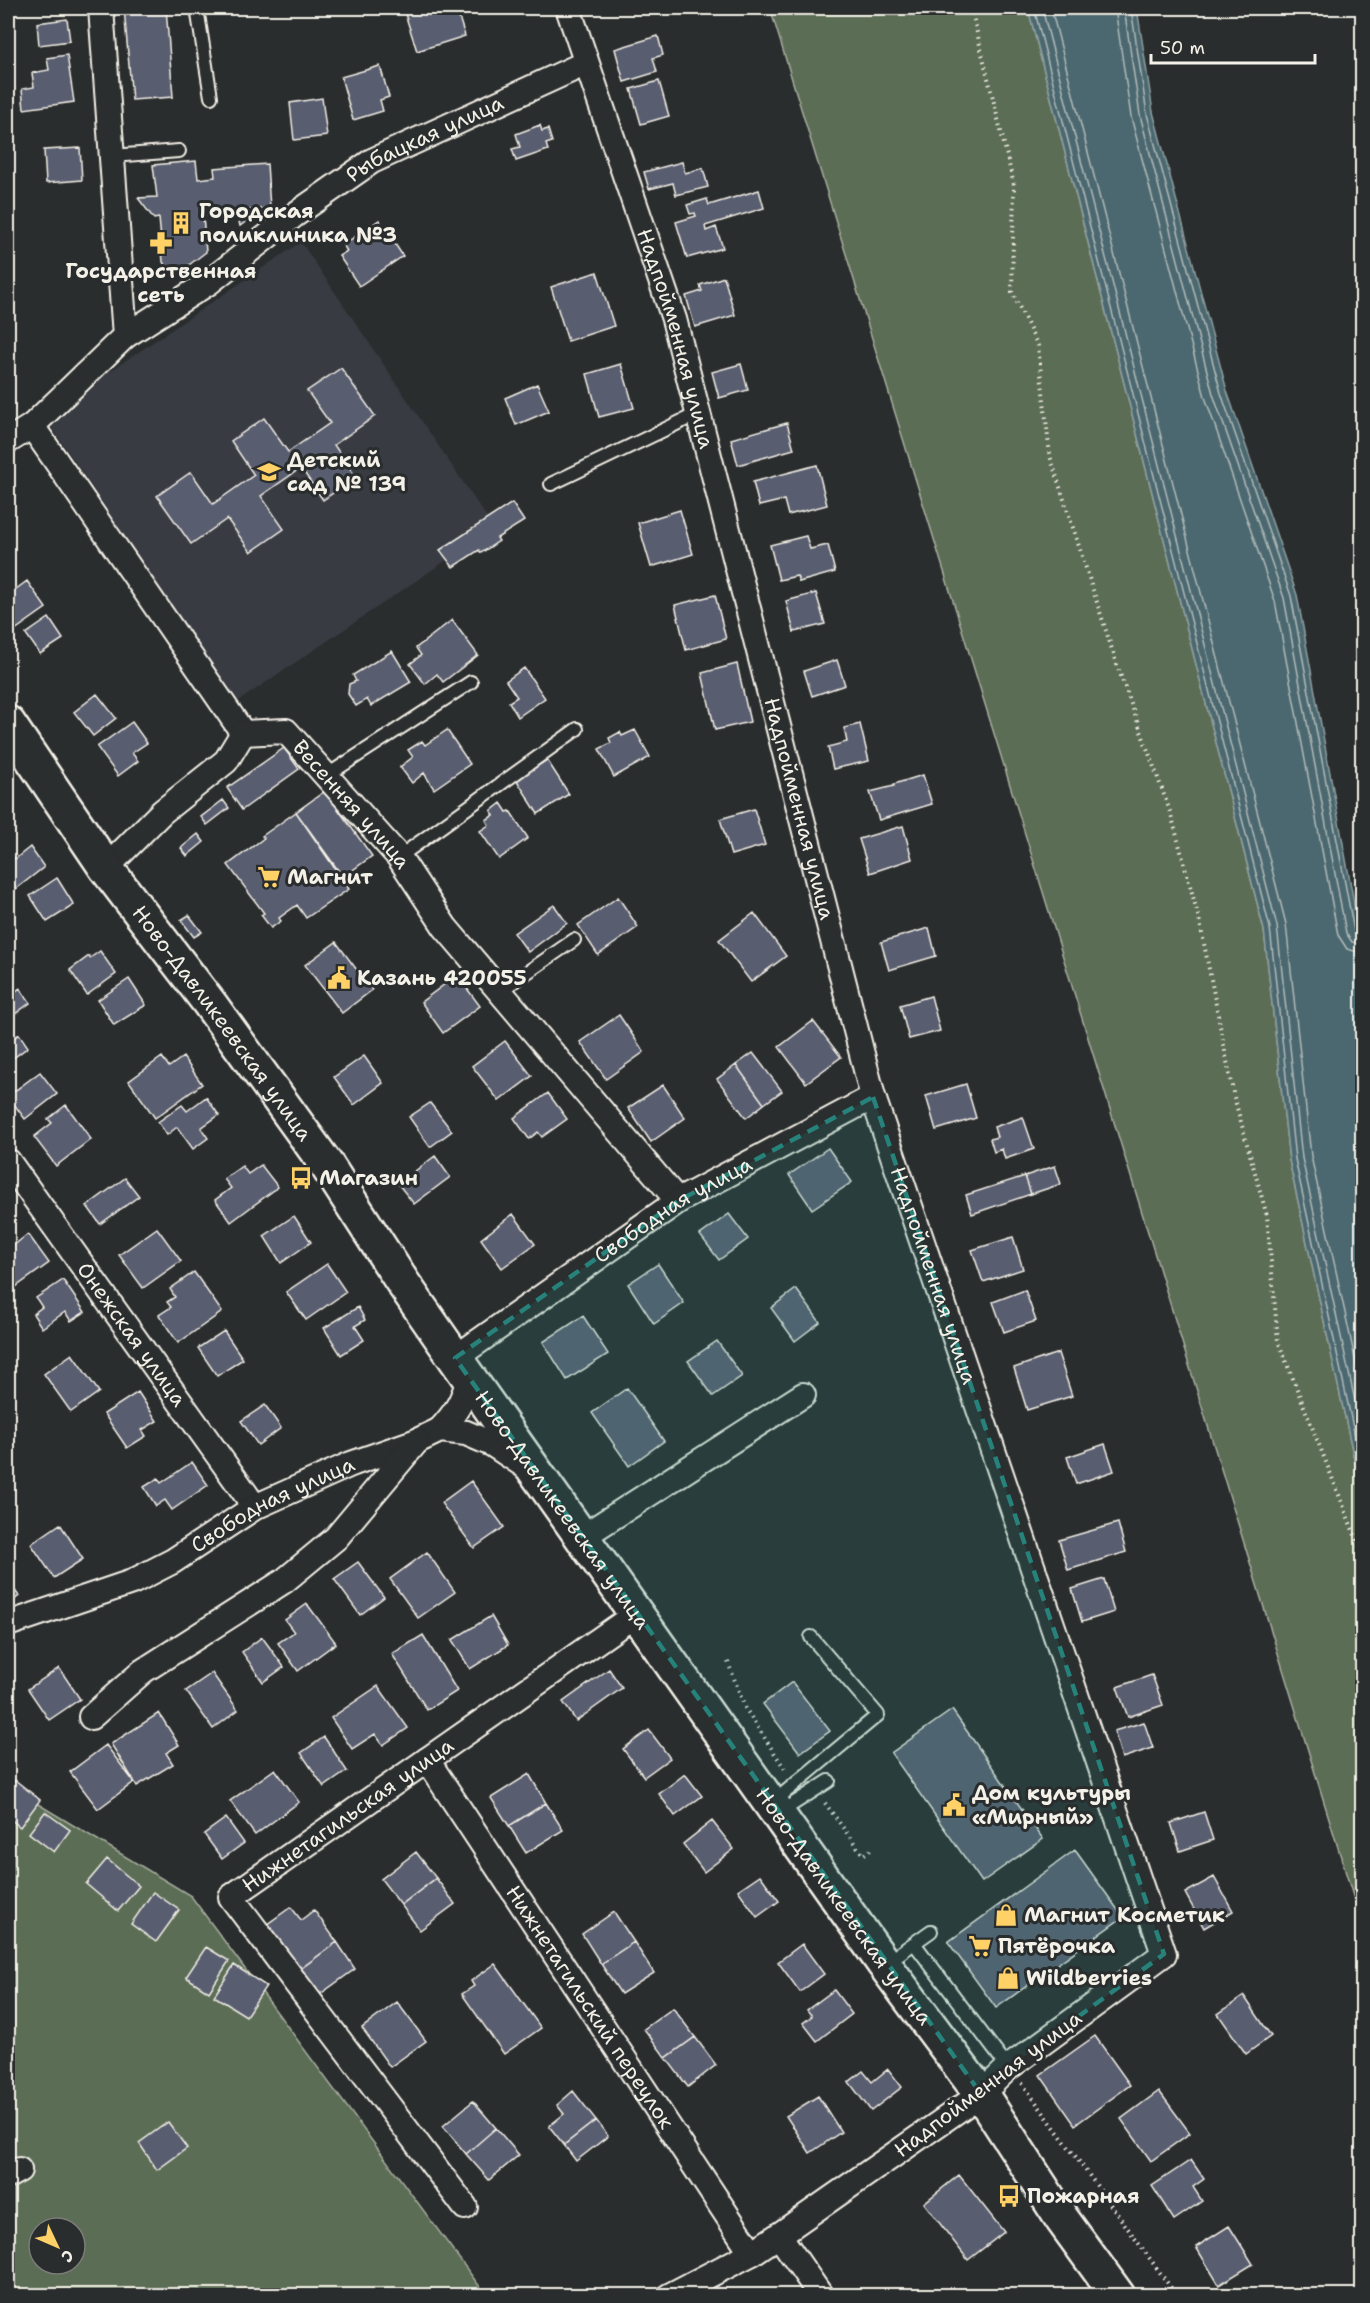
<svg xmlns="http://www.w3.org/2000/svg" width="1370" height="2303" viewBox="0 0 1370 2303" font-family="'Shantell Sans',sans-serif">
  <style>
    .built { fill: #383b42 }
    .green { fill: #5c6d56; stroke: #a8af9f; stroke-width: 1.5; fill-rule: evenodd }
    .water { fill: #4c6870; stroke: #8f9fa0; stroke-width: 1.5 }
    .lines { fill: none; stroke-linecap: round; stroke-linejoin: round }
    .shore { stroke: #b1bab8; stroke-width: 1.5 }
    .building { fill: #595d6f; stroke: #f4f1e8; stroke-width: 1.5 }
    .lane-casing { stroke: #f4f1e8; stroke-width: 16 }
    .street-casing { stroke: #f4f1e8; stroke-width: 28 }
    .secondary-casing { stroke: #f4f1e8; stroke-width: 38 }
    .path { stroke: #f4f1e8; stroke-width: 4; stroke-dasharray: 1.5 4.5; stroke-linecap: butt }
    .lane { stroke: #2a2d2e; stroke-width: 12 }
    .street { stroke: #2a2d2e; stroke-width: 24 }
    .secondary { stroke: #2a2d2e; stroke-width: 33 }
    .marked { fill: #26827a; fill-opacity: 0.2; stroke: #26827a; stroke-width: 4.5; stroke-dasharray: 12 8; stroke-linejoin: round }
    .labels { text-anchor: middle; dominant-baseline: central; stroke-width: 6; stroke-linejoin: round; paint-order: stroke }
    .street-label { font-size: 21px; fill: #f4f1e8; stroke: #2a2d2e }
    .poi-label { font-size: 21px; font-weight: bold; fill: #f4f1e8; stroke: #2a2d2e; text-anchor: start }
  </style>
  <rect width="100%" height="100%" fill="#2a2d2e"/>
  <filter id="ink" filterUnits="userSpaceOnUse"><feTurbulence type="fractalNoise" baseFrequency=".0167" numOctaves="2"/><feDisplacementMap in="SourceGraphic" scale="12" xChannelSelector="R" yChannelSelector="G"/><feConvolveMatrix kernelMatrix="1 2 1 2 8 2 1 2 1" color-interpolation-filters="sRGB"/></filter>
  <g filter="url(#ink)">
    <path class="built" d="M301,242L494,528L237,702L44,416Z"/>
    <path class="green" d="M770,8H1028L1264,930L1289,1160L1358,1477L1362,1486V1917L1353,1896Z
      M8,1786L191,1896L486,2295L8,2296ZM39,2228H75V2264H39Z"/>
    <path class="water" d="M1028,8H1137L1153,112L1227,391L1297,595L1362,946V1486L1358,1477L1289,1160L1264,930Z"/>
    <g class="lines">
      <path class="shore" d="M1034,8L1270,928L1295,1159L1362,1469
        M1042,8L1277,926L1302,1158L1362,1433
        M1051,8L1286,924L1311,1156L1362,1391
        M1115,8L1131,117L1205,397L1275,601L1338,935L1347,949L1362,953
        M1124,8L1140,115L1213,394L1284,598L1346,933L1352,942L1362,944
        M1131,8L1147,114L1221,393L1291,596L1354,931L1357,936L1362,937"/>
    </g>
    <path class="building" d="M124,8H166L173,97L132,100Z
      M424,8H456L465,36L417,51L405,14Z
      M67,19L70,41L39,45L37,23Z
      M658,36L663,55L653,58L657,72L624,82L615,49Z
      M67,55L74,102L24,109L22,89L34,87L32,73L49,70L47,58Z
      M380,66L389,97L380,100L383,111L353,120L341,77Z
      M659,81L669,116L641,124L631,89Z
      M322,98L327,136L294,140L290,103Z
      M540,125L542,131L548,129L552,142L546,144L548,150L516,161L512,149L520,147L516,134Z
      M80,148L82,180L46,183L44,150Z
      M196,161L198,179L215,177L214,168L267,164L270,208L250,210L251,218L240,226L237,213L203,216L206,252L173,277L163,262L159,218L154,219L138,198L157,197L153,165Z
      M682,162L685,173L703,168L708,187L676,195L673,183L649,189L644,172Z
      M759,190L764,208L705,226L706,231L716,227L723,248L687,258L676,222L696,216L695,213L690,214L687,205L707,199L709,205Z
      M379,220L403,256L359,286L339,256L347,251L343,245Z
      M597,272L614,326L568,341L551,287Z
      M724,277L735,315L695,327L686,296L702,291L700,285Z
      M621,364L634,408L599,417L587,374Z
      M741,364L748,390L719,398L712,372Z
      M341,368L375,416L334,445L356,477L323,500L301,468L261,496L284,529L251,552L227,519L191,544L157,496L191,472L213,504L254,475L231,441L264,418L288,452L330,423L307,391Z
      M537,384L549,411L516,425L505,398Z
      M787,423L794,449L738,465L731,439Z
      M817,465L827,505L788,515L784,500L759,506L753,482Z
      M512,503L524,521L497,538L499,541L481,553L479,550L453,567L440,550Z
      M680,510L693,554L651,567L638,523Z
      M806,536L810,549L828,545L835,572L799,582L797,576L779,580L770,545Z
      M27,581L46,608L15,630L8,619V604L10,602L8,595Z
      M816,593L825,624L794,632L786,601Z
      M715,595L726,639L686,650L675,605Z
      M49,618L63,639L40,654L26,634Z
      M452,620L478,655L443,682L437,674L425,684L410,664L421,655L416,648Z
      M392,651L411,682L371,706L367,699L356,706L348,694L349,684L356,681L353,675Z
      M837,660L845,685L812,696L804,671Z
      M737,664L750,722L715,730L702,673Z
      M524,668L545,698L518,717L509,702L517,697L506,681Z
      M97,694L116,718L93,736L74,712Z
      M132,722L147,743L132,753L138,761L118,776L97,747Z
      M860,724L869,761L833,769L828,747L847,742L844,728Z
      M447,730L470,764L434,789L424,773L412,783L400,767L413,757L408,750L422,741L425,745Z
      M635,730L650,757L614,777L599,749L611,743L609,738L620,732L622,736Z
      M284,748L299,769L242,810L227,788Z
      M547,760L569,794L538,814L516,779Z
      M923,775L932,804L879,820L870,792L894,786V784Z
      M325,791L372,856L343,877L296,812Z
      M223,800L229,808L207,825L201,817Z
      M501,803L507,812L510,811L528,838L499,859L480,831L489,825L486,820L494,815L491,811Z
      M754,809L765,845L731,855L720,819Z
      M296,812L349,889L306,918L297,905L279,918L281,921L271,928L261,915L264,913L228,865L264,838L262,836Z
      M903,826L912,859L870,873L859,839Z
      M198,834L204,842L187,856L181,848Z
      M30,847L44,867L16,889L8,877V853L9,852L15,859Z
      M57,878L74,905L47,922L30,896Z
      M618,897L638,927L598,955L578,925Z
      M554,905L567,923L528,952L514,933Z
      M754,913L786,956L751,982L719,940Z
      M189,915L202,932L194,937L181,920Z
      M929,928L936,956L889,970L881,942Z
      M336,942L372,990L342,1013L305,965Z
      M100,951L116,974L87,995L70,970L89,956L90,958Z
      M457,975L480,1006L443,1033L421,1002Z
      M129,979L146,1005L114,1025L98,1000Z
      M20,988L30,1003L8,1019V997Z
      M931,996L940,1031L909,1039L900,1005Z
      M619,1015L644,1052L606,1079L580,1042Z
      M813,1021L841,1057L806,1083L779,1047Z
      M19,1034L28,1047L8,1062V1037L10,1041Z
      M505,1041L532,1076L499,1101L472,1066Z
      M753,1053L782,1091L764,1104L736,1065Z
      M364,1056L383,1083L354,1105L334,1077Z
      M162,1057L169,1067L183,1057L202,1084L155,1118L129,1081Z
      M736,1065L764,1104L746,1118L717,1079Z
      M40,1072L57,1094L25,1119L8,1096Z
      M966,1084L976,1118L936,1130L926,1096Z
      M663,1085L685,1118L651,1142L628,1108Z
      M548,1093L567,1119L542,1137L538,1132L529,1139L514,1118Z
      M206,1097L219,1115L201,1128L208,1138L193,1149L177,1127L167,1135L158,1122L182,1105L187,1111Z
      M430,1103L452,1131L430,1147L409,1117Z
      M66,1105L91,1139L56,1166L34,1137L52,1123L48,1119Z
      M1023,1117L1034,1149L1005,1159L1002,1149L994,1152L990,1139L997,1137L994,1127Z
      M828,1148L852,1182L812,1209L789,1175Z
      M435,1156L450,1177L414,1204L398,1184Z
      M261,1165L278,1187L231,1222L215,1200L231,1188L224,1179L242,1166L248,1174Z
      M1055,1166L1061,1184L1031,1194L1025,1176Z
      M1025,1176L1031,1194L972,1214L966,1195Z
      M125,1178L139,1196L100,1224L87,1206Z
      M513,1214L535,1244L502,1268L481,1239Z
      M729,1214L748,1239L719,1260L700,1235Z
      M294,1216L311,1242L281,1263L264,1236Z
      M157,1228L181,1261L143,1288L119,1255Z
      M28,1234L49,1263L13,1289L8,1282V1250Z
      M1013,1237L1023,1269L983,1282L972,1250Z
      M327,1264L346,1292L306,1320L286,1292Z
      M658,1264L684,1303L654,1324L628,1284Z
      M194,1272L222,1312L178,1343L159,1315L171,1307L167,1302L175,1297L170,1289Z
      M63,1280L85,1312L71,1321L65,1312L42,1328L33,1314L42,1307L36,1298Z
      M796,1289L820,1322L795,1341L771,1308Z
      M1025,1290L1036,1321L1004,1332L993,1302Z
      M358,1307L365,1320L355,1326L364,1340L341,1355L324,1328Z
      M583,1316L608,1354L567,1380L543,1342Z
      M224,1331L243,1359L217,1376L198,1348Z
      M717,1341L742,1376L713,1396L688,1361Z
      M1058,1353L1072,1396L1027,1410L1014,1368Z
      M72,1354L99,1392L71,1412L44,1374Z
      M627,1388L664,1441L629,1466L592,1413Z
      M138,1392L157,1421L142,1430L146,1436L127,1448L104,1414Z
      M265,1405L281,1428L258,1445L241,1421Z
      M1105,1444L1114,1471L1076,1484L1067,1457Z
      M192,1462L208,1485L172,1510L165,1500L156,1506L144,1487L158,1478L161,1483Z
      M471,1481L504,1527L474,1548L441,1503Z
      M1118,1523L1126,1552L1068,1570L1059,1540Z
      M60,1524L83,1559L54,1578L31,1544Z
      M427,1552L455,1592L418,1618L390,1579Z
      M358,1562L384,1597L360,1615L334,1579Z
      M1104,1579L1114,1612L1082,1622L1072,1589Z
      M8,1581L19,1596L8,1605Z
      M307,1604L336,1643L298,1671L278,1643L294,1632L285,1620Z
      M491,1616L508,1645L470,1669L452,1640Z
      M423,1635L457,1691L427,1710L392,1654Z
      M262,1637L284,1667L263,1682L242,1652Z
      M59,1668L80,1699L49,1720L28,1689Z
      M609,1669L622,1688L576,1721L563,1702Z
      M212,1673L238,1710L213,1729L186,1691Z
      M1152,1675L1163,1705L1128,1717L1117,1687Z
      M792,1682L830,1731L800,1753L763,1704Z
      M378,1686L408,1728L383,1745L375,1734L352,1749L331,1718Z
      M952,1710L1043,1839L982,1882L891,1753Z
      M159,1713L179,1745L166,1753L173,1764L137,1786L111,1744Z
      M1144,1722L1153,1748L1122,1758L1114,1731Z
      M649,1730L670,1758L644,1777L623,1749Z
      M324,1737L347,1771L324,1787L301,1753Z
      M106,1745L134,1782L98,1809L70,1772Z
      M275,1769L299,1802L255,1835L230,1801Z
      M529,1774L546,1803L509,1826L491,1798Z
      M685,1774L702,1796L675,1816L659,1794Z
      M15,1780L40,1800L20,1827L8,1817V1789Z
      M546,1803L563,1830L526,1853L509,1826Z
      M45,1812L70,1830L54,1852L29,1833Z
      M1204,1812L1213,1840L1180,1851L1171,1823Z
      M226,1818L244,1843L222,1859L204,1834Z
      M712,1821L734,1849L704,1872L683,1844Z
      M1075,1850L1123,1917L996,2008L948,1942Z
      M416,1852L436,1878L401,1905L381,1879Z
      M107,1859L139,1886L118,1911L86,1884Z
      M760,1875L779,1901L757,1917L738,1890Z
      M1214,1877L1233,1911L1204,1928L1185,1893Z
      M436,1878L455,1904L420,1930L401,1905Z
      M153,1892L179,1910L156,1942L131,1924Z
      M291,1907L301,1920L314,1910L337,1942L299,1970L266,1925Z
      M614,1912L634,1942L601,1964L582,1934Z
      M337,1942L355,1969L319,1995L299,1970Z
      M634,1942L654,1973L621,1994L601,1964Z
      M802,1944L824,1974L800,1992L778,1962Z
      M206,1947L229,1961L209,1992L186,1977Z
      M495,1964L541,2028L504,2054L462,1994L474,1986L471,1981Z
      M234,1965L266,1986L246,2016L214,1996Z
      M834,1990L852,2014L817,2041L803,2023L812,2016L807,2010Z
      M1244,1996L1271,2036L1246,2054L1218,2014Z
      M397,2002L426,2041L390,2067L362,2028Z
      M673,2008L695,2037L666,2058L644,2029Z
      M1095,2036L1130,2085L1075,2125L1040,2075Z
      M695,2037L716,2065L688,2087L666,2058Z
      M888,2069L902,2087L871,2111L849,2082L863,2071L872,2082Z
      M573,2091L596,2120L564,2145L549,2126L564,2114L557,2105Z
      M1159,2091L1190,2133L1151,2161L1121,2119Z
      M818,2096L841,2132L810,2153L786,2116Z
      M473,2101L496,2128L466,2154L443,2126Z
      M596,2120L608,2136L576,2161L564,2145Z
      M168,2122L187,2148L157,2170L139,2143Z
      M496,2128L519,2155L489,2180L466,2154Z
      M1191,2160L1204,2179L1193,2187L1202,2201L1174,2220L1152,2186Z
      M959,2175L1004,2232L968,2260L924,2203Z
      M54,2221L58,2228H42Z
      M1229,2226L1253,2264L1219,2285L1196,2247Z"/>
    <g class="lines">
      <g class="lane-casing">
        <path id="lane" d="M197,8L211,97
          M112,156L179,151
          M551,484L697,414
          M326,776L471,682
          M399,857L577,729
          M500,991L574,940
          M771,1804L878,1715L811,1637
          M779,1813L829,1781
          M914,1943L1008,2068
          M886,1963L931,1931"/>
      </g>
      <g class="street-casing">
        <g id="street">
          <path d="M101,8L125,336"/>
          <path id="s1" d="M568,8L674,319L873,1097L1164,1954L1008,2068L981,2094L779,2235L752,2253L669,2296"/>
          <path id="s2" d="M32,426L243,733L286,731L399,857L445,927L678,1201"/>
          <path id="s3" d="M8,441L32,426L125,336L208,283L293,216L372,161L586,63"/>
          <path d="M106,868L162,812L226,761L243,733"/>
          <path id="s4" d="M8,1161L255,1507"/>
          <path id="s5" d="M455,1358L678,1201L873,1097"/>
          <path d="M440,1430C456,1412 463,1402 469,1378"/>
          <path d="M582,1537L803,1395"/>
          <path id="s6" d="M8,1624L132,1582L173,1561L255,1507L351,1464L417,1441L440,1430L466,1433L492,1444L525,1466"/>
          <path d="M91,1717L143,1671L284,1581L336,1538L417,1441"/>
          <path id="s7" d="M427,1760L752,2253"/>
          <path d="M8,2176L19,2170"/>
          <path id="s8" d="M465,2207L231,1897L636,1614"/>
          <path d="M779,2235L821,2296"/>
        </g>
      </g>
      <g class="secondary-casing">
        <g id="secondary">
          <path id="s9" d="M8,723L106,868L210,1004L328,1167L403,1283L455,1358L884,1964L981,2094L1062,2219L1118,2296"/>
        </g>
      </g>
      <path class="path" d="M971,8L1014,185L1012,292L1038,346L1050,456L1118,668L1171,814L1200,923L1234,1097L1267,1216L1278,1341L1362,1553
        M728,1662L745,1708L787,1772
        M825,1803L863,1855L874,1848
        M1022,2083L1177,2296"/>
      <use href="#lane" class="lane"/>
      <use href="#street" class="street"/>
      <use href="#secondary" class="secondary"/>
    </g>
  </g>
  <path class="marked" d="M873,1097L1164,1954L1008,2068L981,2094L455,1358L678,1201Z"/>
  <defs>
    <g id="building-bare" transform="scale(1.8)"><path d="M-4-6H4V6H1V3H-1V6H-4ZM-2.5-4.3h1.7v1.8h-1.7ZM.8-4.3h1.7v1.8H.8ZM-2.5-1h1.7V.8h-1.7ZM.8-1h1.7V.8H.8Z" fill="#ffd166" stroke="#2a2d2e" stroke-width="2.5" paint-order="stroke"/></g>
    <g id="pharmacy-bare" transform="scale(1.8)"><path d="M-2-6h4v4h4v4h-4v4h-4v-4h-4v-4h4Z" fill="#ffd166" stroke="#2a2d2e" stroke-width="2.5" paint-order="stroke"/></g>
    <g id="school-bare" transform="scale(1.8)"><path d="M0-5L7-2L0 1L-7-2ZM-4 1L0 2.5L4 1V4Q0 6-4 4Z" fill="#ffd166" stroke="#2a2d2e" stroke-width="2.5" paint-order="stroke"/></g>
    <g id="supermarket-bare" transform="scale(1.8)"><path d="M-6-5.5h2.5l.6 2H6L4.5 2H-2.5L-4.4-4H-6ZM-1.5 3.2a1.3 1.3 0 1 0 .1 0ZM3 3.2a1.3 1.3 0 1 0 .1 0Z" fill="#ffd166" stroke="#2a2d2e" stroke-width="2.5" paint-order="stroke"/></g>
    <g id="civic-bare" transform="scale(1.8)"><path d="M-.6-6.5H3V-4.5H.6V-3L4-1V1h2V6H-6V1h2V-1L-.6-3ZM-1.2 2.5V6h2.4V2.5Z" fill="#ffd166" stroke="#2a2d2e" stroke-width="2.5" paint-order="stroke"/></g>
    <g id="bus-bare" transform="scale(1.8)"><path d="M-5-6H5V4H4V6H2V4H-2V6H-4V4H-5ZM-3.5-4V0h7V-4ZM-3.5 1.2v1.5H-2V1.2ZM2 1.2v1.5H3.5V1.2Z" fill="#ffd166" stroke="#2a2d2e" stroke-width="2.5" paint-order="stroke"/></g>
    <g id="shop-bare" transform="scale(1.8)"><path d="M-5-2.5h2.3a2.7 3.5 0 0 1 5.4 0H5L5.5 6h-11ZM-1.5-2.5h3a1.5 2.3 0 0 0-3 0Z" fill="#ffd166" stroke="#2a2d2e" stroke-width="2.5" paint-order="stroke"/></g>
  </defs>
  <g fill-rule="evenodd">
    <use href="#building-bare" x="181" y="223"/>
    <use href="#pharmacy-bare" x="161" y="243"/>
    <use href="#school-bare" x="269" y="472"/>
    <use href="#supermarket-bare" x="269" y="877"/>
    <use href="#civic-bare" x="339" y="978"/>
    <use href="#bus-bare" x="301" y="1178"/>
    <use href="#civic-bare" x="954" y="1805"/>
    <use href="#shop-bare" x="1006" y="1915"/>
    <use href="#supermarket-bare" x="980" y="1946"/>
    <use href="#shop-bare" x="1008" y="1978"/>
    <use href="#bus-bare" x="1009" y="2196"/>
  </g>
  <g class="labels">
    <g class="street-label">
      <text stroke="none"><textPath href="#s3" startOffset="518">Рыбацкая улица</textPath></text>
      <text stroke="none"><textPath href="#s1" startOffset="348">Надпойменная улица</textPath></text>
      <text stroke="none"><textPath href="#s2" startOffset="514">Весенняя улица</textPath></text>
      <text stroke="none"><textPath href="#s1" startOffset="834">Надпойменная улица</textPath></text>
      <text stroke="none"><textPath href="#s9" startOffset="369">Ново-Давликеевская улица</textPath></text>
      <text stroke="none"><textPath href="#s5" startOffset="264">Свободная улица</textPath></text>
      <text stroke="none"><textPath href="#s1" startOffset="1320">Надпойменная улица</textPath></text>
      <text stroke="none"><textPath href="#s4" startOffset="213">Онежская улица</textPath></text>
      <text stroke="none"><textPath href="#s6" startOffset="292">Свободная улица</textPath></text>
      <text stroke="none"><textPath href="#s9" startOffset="963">Ново-Давликеевская улица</textPath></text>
      <text stroke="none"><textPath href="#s8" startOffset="531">Нижнетагильская улица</textPath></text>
      <text stroke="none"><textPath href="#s9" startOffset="1449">Ново-Давликеевская улица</textPath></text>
      <text stroke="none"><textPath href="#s7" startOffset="296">Нижнетагильский переулок</textPath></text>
      <text transform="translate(988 2084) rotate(-37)">Надпойменная улица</text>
    </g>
    <g class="poi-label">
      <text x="199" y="211">Городская<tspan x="199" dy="24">поликлиника №3</tspan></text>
      <text x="161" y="271" text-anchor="middle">Государственная<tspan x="161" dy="24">сеть</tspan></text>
      <text x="287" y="460">Детский<tspan x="287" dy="24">сад № 139</tspan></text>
      <text x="287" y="877">Магнит</text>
      <text x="357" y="978">Казань 420055</text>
      <text x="319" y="1178">Магазин</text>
      <text x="972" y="1793">Дом культуры<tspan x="972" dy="24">«Мирный»</tspan></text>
      <text x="1024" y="1915">Магнит Косметик</text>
      <text x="998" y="1946">Пятёрочка</text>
      <text x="1026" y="1978">Wildberries</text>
      <text x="1027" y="2196">Пожарная</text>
    </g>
  </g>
  <rect width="1370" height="2303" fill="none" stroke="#2a2d2e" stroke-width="30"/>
  <rect x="15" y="15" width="1340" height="2273" fill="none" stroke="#f4f1e8" stroke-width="2" filter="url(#ink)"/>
  <g transform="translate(57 2246) rotate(134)"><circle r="28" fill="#2a2d2e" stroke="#7b7b78" stroke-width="1.5"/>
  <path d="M0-4.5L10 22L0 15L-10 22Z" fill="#ffd166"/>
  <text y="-9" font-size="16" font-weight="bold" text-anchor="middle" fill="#f4f1e8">С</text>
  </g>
  <path d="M1151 54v9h164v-9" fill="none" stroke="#f4f1e8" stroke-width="3"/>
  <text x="1160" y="54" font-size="18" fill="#f4f1e8" stroke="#2a2d2e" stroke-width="4.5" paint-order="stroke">50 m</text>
</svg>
